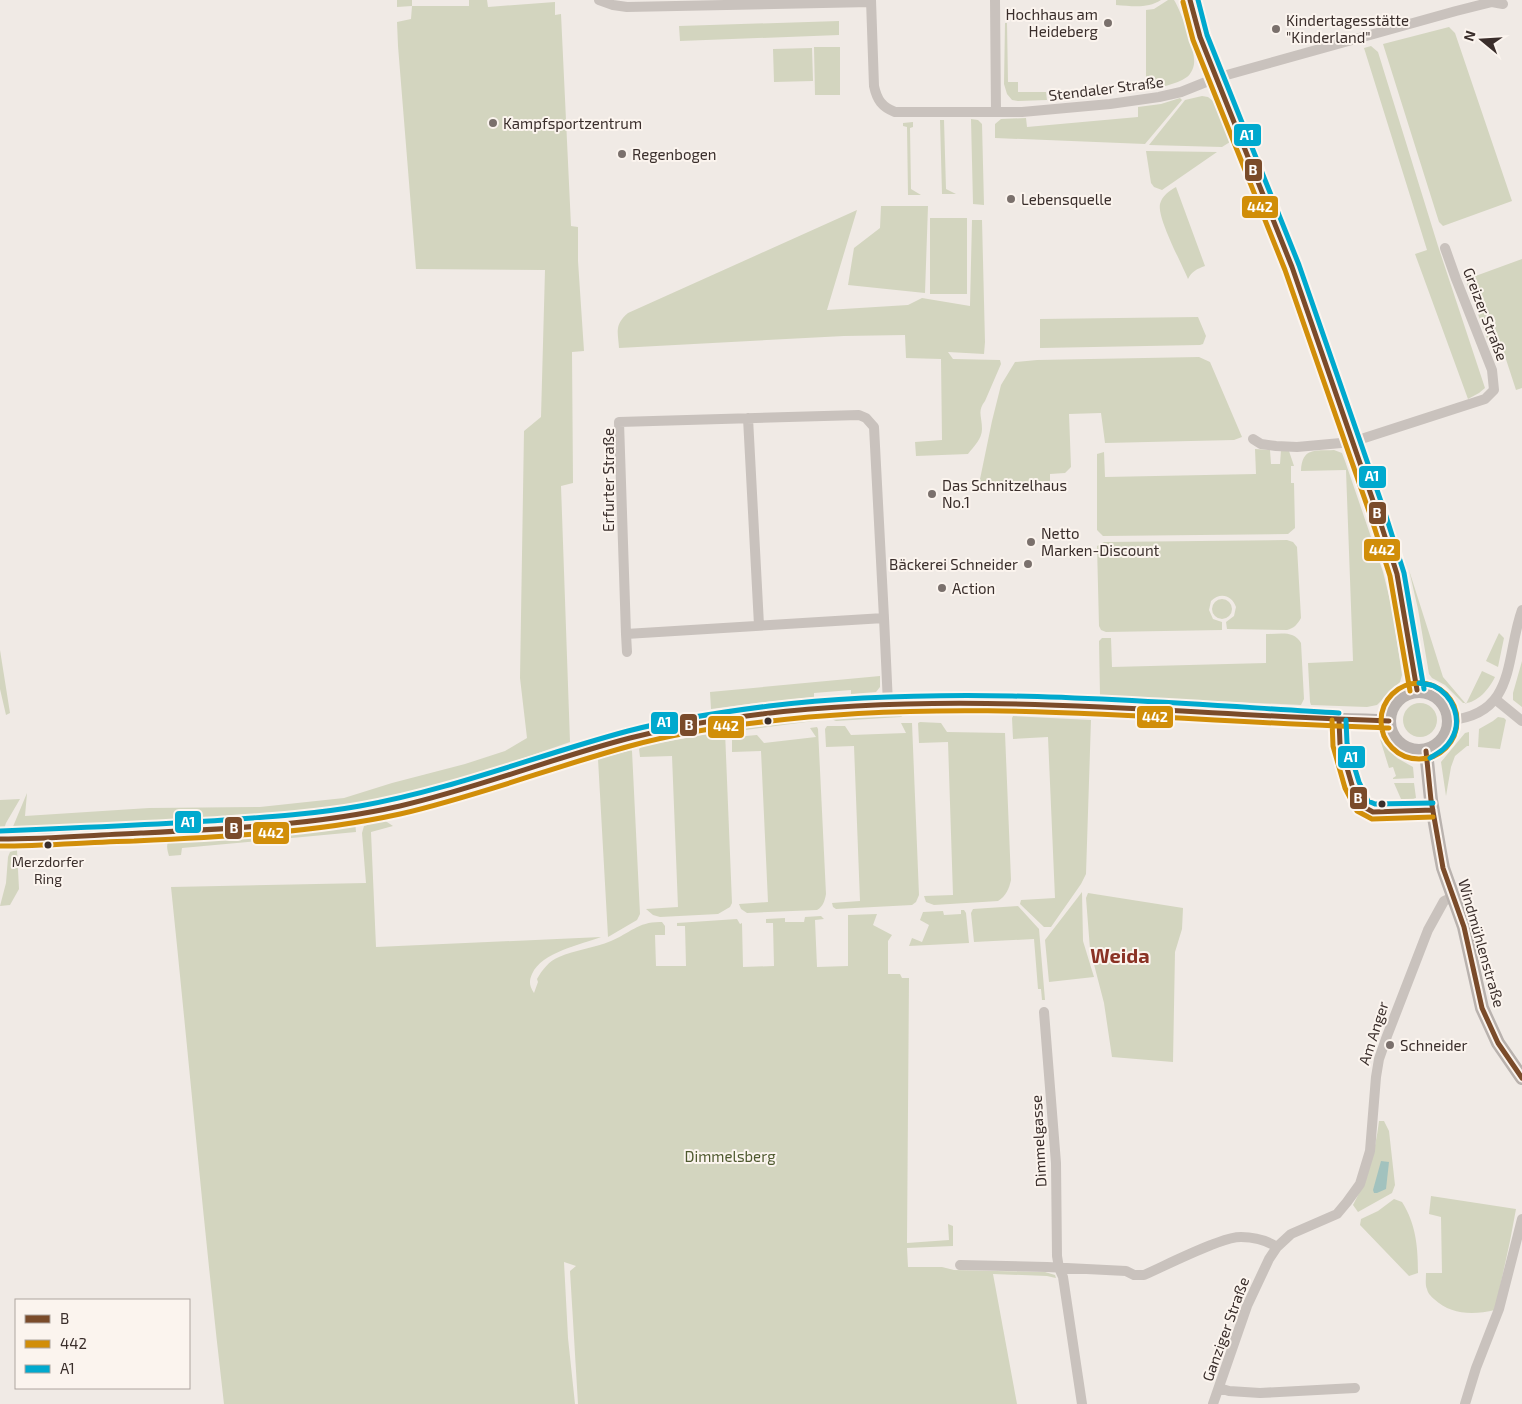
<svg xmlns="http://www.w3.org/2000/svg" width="1522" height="1404" viewBox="0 0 1522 1404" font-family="'Exo 2',sans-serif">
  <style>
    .green { fill: #d3d5bf }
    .water { fill: #a2c2be }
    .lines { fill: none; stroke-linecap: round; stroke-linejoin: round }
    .street { stroke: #c9c2bd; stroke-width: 10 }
    .secondary { stroke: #b9b2ae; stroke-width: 14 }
    .bus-1-casing { stroke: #fbf4ee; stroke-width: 9 }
    .bus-2-casing { stroke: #fbf4ee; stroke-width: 9 }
    .bus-3-casing { stroke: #fbf4ee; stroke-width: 9 }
    .bus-1 { stroke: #7a4b2a; stroke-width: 5 }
    .bus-2 { stroke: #d18e09; stroke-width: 5 }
    .bus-3 { stroke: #00a9ce; stroke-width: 5 }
    .poi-dot { fill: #7a706c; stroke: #fbf4ee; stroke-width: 2 }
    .bus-dot { fill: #3a2e2b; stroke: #fbf4ee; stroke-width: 2 }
    .labels { text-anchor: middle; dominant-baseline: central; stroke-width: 4; stroke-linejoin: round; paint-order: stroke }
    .bus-label { font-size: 14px; fill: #3a2e2b; stroke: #fbf4ee }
    .poi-label { font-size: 15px; fill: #3a2e2b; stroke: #fbf4ee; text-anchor: start }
    .street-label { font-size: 15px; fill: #3a2e2b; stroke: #fbf4ee }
    .park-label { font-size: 15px; fill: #4e592f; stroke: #fbf4ee }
    .district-label { font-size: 20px; font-weight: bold; fill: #8a3224; stroke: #fbf4ee }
    .line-badge { stroke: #fbf4ee; stroke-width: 2 }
    .badge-label { font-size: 14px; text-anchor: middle; font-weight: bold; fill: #fff }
  </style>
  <rect width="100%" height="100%" fill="#f0eae5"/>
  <path class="green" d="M397,0H412V6H469V0H487L488,7L555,2V15L561,14L571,226L578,227V261L584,351L572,352L573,483L561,486L570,742L475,775L357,805L275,815L12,829L27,793L25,816L149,808L260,807L344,798L392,783L465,764L505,751L527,738L520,678L524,431L541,417L545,270L416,269L398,46L397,22L411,19L412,6L397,7Z
    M1116,0H1161C1147,9 1132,6 1116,5Z
    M1168,0H1174C1181,11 1194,47 1194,59C1195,65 1192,73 1187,77C1176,85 1159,87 1146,90V10L1154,9Z
    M839,21V35L680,41L679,26Z
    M1005,23H1007L1008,82H1018V92H1046L1047,100L1018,101L1012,100L1007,94L1004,84Z
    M1449,27L1455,33L1512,201L1443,226L1439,222L1383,44Z
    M1371,46L1378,52L1438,246L1485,388L1479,393L1468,399L1415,254L1427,250L1364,48Z
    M814,47H840V95H815Z
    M812,48L813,81L774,82L773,49Z
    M1202,96L1208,97L1213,101L1230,140V142L1222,147L1149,145L1185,100Z
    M1180,98L1182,100L1145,144L995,138V124L1001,119L1026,118L1027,127L1138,117V107L1161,104Z
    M971,119L978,120L982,124L984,205L973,204Z
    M940,120H944L946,189L956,194H942Z
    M913,122V127L910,128L911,189L921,195H908L907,127L903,126V123Z
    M1146,151L1217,152L1162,190L1154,187L1151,183Z
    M1176,187L1205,266C1197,269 1192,271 1188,279C1182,264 1157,218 1160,204C1162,196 1169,191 1176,187Z
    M881,206H928L925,293L848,285L854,248L880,228Z
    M857,210L827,310L908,305L922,298L970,306L972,220H982L985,342L984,354L948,352L953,359L1000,360L1001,364L985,401C977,411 982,417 982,429C982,439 974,446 968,454L916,456L915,442L942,440L941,359L906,358L905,335L844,336L619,348C618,332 614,325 628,313Z
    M930,218H967V294H930Z
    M1522,259V388L1516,390L1501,344L1488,341L1467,285L1470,278Z
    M1198,317L1206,336L1203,344L1200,345L1040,348V319Z
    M1199,357L1210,362L1242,437L1234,440L1105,443L1101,413L1069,414L1071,467L1065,473L1050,474V481L979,484L992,421L1001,385L1015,362L1037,360Z
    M1255,449L1270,450L1271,464H1280L1281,450L1289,451L1294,466H1291V483H1294L1295,528L1288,534L1103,536L1097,530V454L1104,452L1105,477L1256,474Z
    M1334,450L1342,453L1345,461L1383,572L1392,608L1402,675L1400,682L1377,705L1367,707L1311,705L1310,702L1308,663L1353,661L1346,470L1301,471C1302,447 1315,451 1334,450Z
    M1287,540L1293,542L1297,547L1301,618C1297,625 1294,628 1287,630L1227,629L1226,622L1234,616L1236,607C1232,595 1220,592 1211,601L1209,610L1213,619L1222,622V630L1106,632L1101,630L1099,626L1097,546L1104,542Z
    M1409,570L1443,677L1466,704L1482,671L1495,677C1489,689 1477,704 1463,703L1445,685L1432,678L1429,674L1418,609Z
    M1212 609a10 10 0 1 1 20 0a10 10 0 1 1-20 0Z
    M1499,633L1504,638L1498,667L1486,661Z
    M1266,634C1280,634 1294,630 1301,643L1304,699L1301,705L1100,696L1099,641L1102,638H1111L1112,667L1266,663Z
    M0,650L10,713L6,715L0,689Z
    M1522,661V707L1513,700V693Z
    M880,676V687L876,692L851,694V690L814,693V697L756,703L711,709L710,692Z
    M1403 720a17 17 0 1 1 34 0a17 17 0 1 1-34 0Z
    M905,714L901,717L836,721L829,718Z
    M1013,716L1091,720L1086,874L1081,884L1051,927H1044L1020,904L1021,900L1055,898L1048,737L1013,739L1012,718Z
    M1498,717L1504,718L1506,720L1500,749L1478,747L1479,729L1493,721Z
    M813,720L814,721L738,731V729Z
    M920,722L941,723L947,732L1005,733L1011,880C1009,889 1006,896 998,901L934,905L926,902L924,896L953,895L948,742L919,743L918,723Z
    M901,723H912L919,895L916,902L912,905L836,909L833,907L832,903L860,901L854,746L826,747L825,729L827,726H845L851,735L906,733Z
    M817,727L818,729L826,894C825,900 823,907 817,910L747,913L741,909L739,904L768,902L761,751L732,752V740L735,737L757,735L764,743L816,737L810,728Z
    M725,731L732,903L730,907L718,914L660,917L653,915L646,909L678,907L672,756L640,757L639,749L642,746Z
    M1469,732V746H1467L1455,756L1451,767L1446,796L1441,762L1465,733Z
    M1380,739L1397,758L1413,767L1414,778L1393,779V778L1396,776L1393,767L1389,768Z
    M631,750L632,751L640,914L637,920L608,937L598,759Z
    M1394,783H1414L1416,798L1408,801L1401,799Z
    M20,799L6,823L4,829H0V800Z
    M384,820L393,826L371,832L376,947L601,937C580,945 542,952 532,974C529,981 529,986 534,993L538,982L537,979C542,970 549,961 559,957C575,950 594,948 611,941C630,933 639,921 662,922L665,926V935H655L656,966H686L685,926H677V923L737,919L740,924L742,923L743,967L774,966L773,923H766V919L785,918V922H804L805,917L821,916L824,919L815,920L817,967L848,966V915L877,914L873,925L892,935L888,941V974H900L902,978H909L907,1243L949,1240L948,1224L953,1226V1246L907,1248L908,1267H942L954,1270L1045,1272L1055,1275L1056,1278L1047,1276L993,1274L1017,1404H578L570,1271L576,1266L564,1262L568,1338L575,1404H224C204,1232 189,1060 171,887L366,883L362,833L364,826Z
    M355,821L356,832L182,848L181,855L169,856C167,849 165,842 172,838L286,831Z
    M17,850L19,889L10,905L0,906L6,883L8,857L10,852Z
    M1082,892L1083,941L1094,977L1049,982L1045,940Z
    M1088,893L1183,908L1182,929L1175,952L1173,1062L1112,1057L1104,1003L1090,949L1086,898Z
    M1018,906L1039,929L1045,1000H1042L1041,989H1038L1034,939L974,942L971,913L973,909Z
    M961,910H964L966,913L969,943L909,946L912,938L922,942L929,925L920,920L923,912L943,911L944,915L961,914Z
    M1379,1121H1384L1389,1131L1395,1185L1392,1193L1358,1212L1353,1205C1368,1177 1375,1153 1379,1121Z
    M1431,1196L1516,1209L1510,1241L1495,1310C1473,1315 1451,1315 1434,1299C1431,1296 1428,1294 1427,1289C1425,1285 1426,1279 1426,1273H1442L1441,1217L1429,1214Z
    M1394,1199L1402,1202C1416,1224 1418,1247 1418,1273L1409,1276L1360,1225L1361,1219L1378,1211Z"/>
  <path class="water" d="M1381,1161L1389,1162L1386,1189L1377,1193H1374L1373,1190Z"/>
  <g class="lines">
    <path class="street" d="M599,0L613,5L627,7L871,2
      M871,0L874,86C877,100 882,107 895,112H1022L1110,104L1159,97L1181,92L1216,78L1456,11L1492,2L1503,4
      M995,0L996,112
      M859,415L866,418L874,427L884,618L626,634L619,422Z
      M748,418L759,625
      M1253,439L1261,444L1276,446L1297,447L1352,442L1485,399L1494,390L1492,370L1456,279L1445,248
      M884,618L888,704
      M626,634L627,652
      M1495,699L1522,721
      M1450,720C1517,714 1505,657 1522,610
      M1044,1012L1056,1163L1057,1256L1059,1268L1063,1277L1082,1404
      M960,1265L1047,1267L1126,1271L1134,1275H1144C1166,1265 1188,1254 1211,1245C1220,1242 1230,1237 1241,1237C1254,1237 1266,1240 1277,1247
      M1219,1388L1229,1391L1260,1393L1355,1388
      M1213,1404L1247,1306L1269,1259L1277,1247L1291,1234L1337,1214L1347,1202L1360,1184L1370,1151L1376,1077L1379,1059L1387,1036L1428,930L1444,901L1453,897
      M1465,1404L1476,1368L1499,1309L1522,1219"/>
    <path class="secondary" d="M1190,0L1200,37L1292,267L1378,515L1397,574L1401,594L1417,690
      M1389 721a30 30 0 1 1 60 0a30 30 0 1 1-60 0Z
      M1426,751L1431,800L1440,852L1443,868L1464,927L1482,1008L1498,1043L1522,1078
      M0,839C23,839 47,838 70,836C106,834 141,833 176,831C251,826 327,823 400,806C478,789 553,759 630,738C673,727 718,720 762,714C970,686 1180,718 1389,721"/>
    <g class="bus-1-casing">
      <path id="bus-1" d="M1190,0L1200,37L1292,267L1378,515L1397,574L1417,690
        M1339,720L1340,744L1352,785L1362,806L1373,812L1433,810
        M1426,751L1431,800L1443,868L1464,927L1482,1008L1498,1043L1522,1078
        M0,839C47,839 94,835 141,833C227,829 316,825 400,806C478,788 553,758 630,738C673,727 718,719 762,714C970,689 1180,715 1389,721"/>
    </g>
    <g class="bus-2-casing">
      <path id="bus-2" d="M1183,2L1193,40L1285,270L1371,517L1390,576L1410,691
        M1381 721a38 38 0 1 1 76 0a38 38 0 1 1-76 0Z
        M1332,720L1333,746L1345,788L1357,811L1372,819L1433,817
        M0,846C45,846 89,842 134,841C223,837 313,833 400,814C478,796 553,767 630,746C673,734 718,727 762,722C970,696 1180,722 1389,728"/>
    </g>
    <g class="bus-3-casing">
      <path id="bus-3" d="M1198,0L1207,35L1299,265L1385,513L1404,573L1424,689
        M1419,683C1424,684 1429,684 1434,686C1454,696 1463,721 1451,740C1446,749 1438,753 1430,758
        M1346,720L1347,743L1359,782L1368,801L1375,804L1433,803
        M0,831C75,828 150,825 224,820C269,817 315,814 360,806C451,790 538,755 628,731C674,719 722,712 769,706C958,684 1150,702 1339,713"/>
    </g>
    <use href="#bus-1" class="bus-1"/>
    <use href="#bus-2" class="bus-2"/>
    <use href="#bus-3" class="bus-3"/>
  </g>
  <g class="poi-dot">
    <circle cx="1108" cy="23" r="5"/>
    <circle cx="1276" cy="29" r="5"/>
    <circle cx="493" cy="123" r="5"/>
    <circle cx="622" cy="154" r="5"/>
    <circle cx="1011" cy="199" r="5"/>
    <circle cx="932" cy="494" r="5"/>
    <circle cx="1031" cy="542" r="5"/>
    <circle cx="1028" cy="564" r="5"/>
    <circle cx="942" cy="588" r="5"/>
    <circle cx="1390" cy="1045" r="5"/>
  </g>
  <g class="bus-dot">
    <circle cx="768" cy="721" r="4.5"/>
    <circle cx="1382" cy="804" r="4.5"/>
    <circle cx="48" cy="845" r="4.5"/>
  </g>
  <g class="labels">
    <g class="bus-label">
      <text x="48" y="861">Merzdorfer<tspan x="48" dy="17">Ring</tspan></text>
    </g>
    <g class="poi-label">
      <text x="1098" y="14" text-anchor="end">Hochhaus am<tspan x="1098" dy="17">Heideberg</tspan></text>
      <text x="1286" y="20">Kindertagesstätte<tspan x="1286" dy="17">"Kinderland"</tspan></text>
      <text x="503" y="123">Kampfsportzentrum</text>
      <text x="632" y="154">Regenbogen</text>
      <text x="1021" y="199">Lebensquelle</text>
      <text x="942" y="485">Das Schnitzelhaus<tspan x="942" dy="17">No.1</tspan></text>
      <text x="1041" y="533">Netto<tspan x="1041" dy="17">Marken-Discount</tspan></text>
      <text x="1018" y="564" text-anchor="end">Bäckerei Schneider</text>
      <text x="952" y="588">Action</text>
      <text x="1400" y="1045">Schneider</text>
    </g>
    <g class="street-label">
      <text transform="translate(1106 88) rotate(-7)">Stendaler Straße</text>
      <text transform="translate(1486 314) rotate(69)">Greizer Straße</text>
      <text transform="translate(608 480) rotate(-90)">Erfurter Straße</text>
      <text transform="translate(1482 943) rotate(74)">Windmühlenstraße</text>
      <text transform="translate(1373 1033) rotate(-72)">Am Anger</text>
      <text transform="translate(1038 1141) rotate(-93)">Dimmelgasse</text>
      <text transform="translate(1225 1329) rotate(-70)">Ganziger Straße</text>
    </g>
    <g class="park-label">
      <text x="730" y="1156">Dimmelsberg</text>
    </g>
    <g class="district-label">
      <text x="1120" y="955">Weida</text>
    </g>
  </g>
  <g class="line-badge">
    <rect x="1233" y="123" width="29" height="24" rx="5" fill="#00a9ce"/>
    <rect x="1244" y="158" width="19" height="24" rx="5" fill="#7a4b2a"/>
    <rect x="1241" y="195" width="38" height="24" rx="5" fill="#d18e09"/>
    <rect x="1358" y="465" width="29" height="24" rx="5" fill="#00a9ce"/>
    <rect x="1368" y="501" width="19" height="24" rx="5" fill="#7a4b2a"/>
    <rect x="1363" y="538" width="38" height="24" rx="5" fill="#d18e09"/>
    <rect x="1136" y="705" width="38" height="24" rx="5" fill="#d18e09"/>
    <rect x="650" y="711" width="29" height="24" rx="5" fill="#00a9ce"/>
    <rect x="679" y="713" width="19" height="24" rx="5" fill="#7a4b2a"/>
    <rect x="707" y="715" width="38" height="24" rx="5" fill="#d18e09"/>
    <rect x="1337" y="745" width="29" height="24" rx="5" fill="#00a9ce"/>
    <rect x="1349" y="786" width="19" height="24" rx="5" fill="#7a4b2a"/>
    <rect x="174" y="810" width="28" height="24" rx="5" fill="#00a9ce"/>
    <rect x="224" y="816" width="19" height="24" rx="5" fill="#7a4b2a"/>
    <rect x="252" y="821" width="38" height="24" rx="5" fill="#d18e09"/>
  </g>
  <g class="badge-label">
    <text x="1247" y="140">A1</text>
    <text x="1253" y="175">B</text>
    <text x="1260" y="212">442</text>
    <text x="1372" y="481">A1</text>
    <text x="1377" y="518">B</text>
    <text x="1382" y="555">442</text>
    <text x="1155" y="722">442</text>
    <text x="664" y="727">A1</text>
    <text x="689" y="730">B</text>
    <text x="726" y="731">442</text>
    <text x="1351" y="762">A1</text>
    <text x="1358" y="803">B</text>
    <text x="188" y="827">A1</text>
    <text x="234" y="833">B</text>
    <text x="271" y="838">442</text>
  </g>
  <rect x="15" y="1299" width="175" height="90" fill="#fbf4ee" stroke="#aea5a0"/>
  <rect x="25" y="1315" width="25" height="8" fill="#7a4b2a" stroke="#aea5a0"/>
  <text x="60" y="1324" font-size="15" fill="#3a2e2b">B</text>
  <rect x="25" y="1340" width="25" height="8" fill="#d18e09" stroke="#aea5a0"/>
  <text x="60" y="1349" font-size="15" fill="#3a2e2b">442</text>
  <rect x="25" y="1365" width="25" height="8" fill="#00a9ce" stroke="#aea5a0"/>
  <text x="60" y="1374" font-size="15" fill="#3a2e2b">A1</text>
  <g transform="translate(1482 40) rotate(288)" stroke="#fbf4ee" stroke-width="4" paint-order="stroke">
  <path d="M0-4L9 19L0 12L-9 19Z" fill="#3a2e2b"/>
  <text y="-8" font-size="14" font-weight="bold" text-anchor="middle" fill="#3a2e2b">N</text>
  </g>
</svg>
